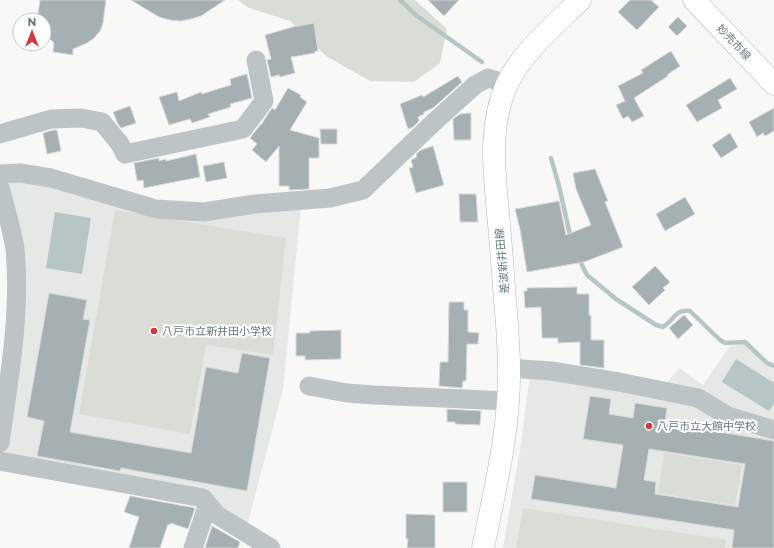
<svg xmlns="http://www.w3.org/2000/svg" width="774" height="548" viewBox="0 0 774 548" font-family="Montserrat,'Noto Sans JP',sans-serif">
  <style>
    .built { fill: #e6e8e6 }
    .green { fill: #daddd5 }
    .water { fill: #b6c5c5 }
    .lines { fill: none; stroke-linecap: round; stroke-linejoin: round }
    .stream { stroke: #b6c5c5; stroke-width: 4.5 }
    .building { fill: #a5b0b2; stroke: #dad9d8; fill-rule: evenodd }
    .major-casing { stroke: #b1b8ba; stroke-width: 23 }
    .minor { stroke: #bdc4c5; stroke-width: 19 }
    .major { stroke: #fff; stroke-width: 22 }
    .poi-dot { fill: #d43a3d; stroke: #fff; stroke-width: 1.5 }
    .labels { text-anchor: middle; dominant-baseline: central; stroke-width: 4; stroke-linejoin: round; paint-order: stroke }
    .street-label { font-size: 11px; fill: #667a7e; stroke: #fff }
    .poi-label { font-size: 11px; fill: #667a7e; stroke: #fff; text-anchor: start }
  </style>
  <rect width="100%" height="100%" fill="#f8f8f6"/>
  <path class="built" d="M11,177L193,220H219L249,211L301,206L283,389L247,526L220,511L11,459L3,448L16,363L5,182Z
    M744,344L765,363L774,369V548H503L520,450L531,367L665,385L679,368L703,385L730,346Z"/>
  <path class="green" d="M238,0H415L447,29L440,63L414,82L370,81L326,56L290,21L249,8Z
    M115,210L286,238L273,355L206,345L190,434L79,414Z
    M664,453L742,465L735,505L658,493Z
    M523,508L726,540L725,548H516Z"/>
  <path class="water" d="M55,212L91,218L82,274L46,268Z
    M736,359L774,383V404L769,411L722,382Z"/>
  <g class="lines">
    <path class="stream" d="M400,0L417,16L482,62
      M551,158L559,186L571,239
      M578,257L587,275L616,299L656,325L663,327C675,320 674,309 690,311L720,340L725,343L745,342L767,363L774,366"/>
  </g>
  <path class="building" d="M40,0H106L103,23L100,31L94,38L87,43L73,49V55L53,52L54,43L44,33V20H38V14Z
    M131,0H225L201,16L191,19L180,21L170,20L159,17Z
    M428,0H459L444,16Z
    M630,0H651L659,7L637,30L618,12Z
    M678,17L687,26L677,36L668,27Z
    M314,23L318,51H315V53L291,57L295,73L280,77L279,75L271,77L267,60L271,59L265,35L293,27Z
    M671,51L680,66L667,75L668,76L634,98L644,116L632,122L628,116L623,119L616,105L625,101L618,86L643,73L641,70Z
    M247,74L252,98L230,104L231,107L208,114L210,117L192,123L190,119L169,125L159,97L177,92L179,101L201,92L202,94L231,85L230,79Z
    M458,76L462,82L433,108L424,112V114L418,117L419,121L413,127L408,129L400,104L422,95L423,97Z
    M730,78L737,89L718,100L722,108L697,122L686,105Z
    M288,88L301,95L300,97L307,102L290,130L319,138V158H309V189L289,190V186H279V146L266,162L252,150L257,144L250,138L261,124V125L272,108L275,110Z
    M130,106L136,123L121,128L118,124L113,112Z
    M774,108V131L765,136L763,133L757,137L749,122Z
    M471,113V140H454L453,119L460,114Z
    M320,129H337V144H321Z
    M53,130H57L61,151L47,154L43,133Z
    M730,133L738,147L721,158L712,145Z
    M433,146L444,185L416,193L409,168L413,167L411,160L417,157L416,154L421,150Z
    M196,154L200,177L144,188L143,180L137,181L134,163L159,158V161L165,159L166,161Z
    M224,162L227,178L206,182L203,166Z
    M595,169L608,201L605,202L623,247L584,262L527,272L520,229L515,209L559,201L566,235L591,225L576,189L573,173Z
    M459,194H476L478,222H460Z
    M685,197L695,214L665,231L656,214Z
    M655,266L670,282L663,288L665,290L649,305L632,287Z
    M577,287V294H589V315H591V340H604V368L580,365V342L558,343V338H542L541,307L525,308L524,291H527V288Z
    M49,293L87,300L83,319L90,320L70,432L191,453L206,367L238,373L242,353L270,358L247,491L121,468L120,471L37,456L44,421L27,417Z
    M449,302H464V310H468V332L479,333L478,344H467L466,381H463L462,388L439,386L440,362H448Z
    M684,315L693,325L678,339L669,328Z
    M341,330V359L305,360V356H296V333H310V331Z
    M590,396L611,399L609,414L633,418L635,403L667,408L665,423L774,441V548H732L734,530L531,499L535,475L616,488L623,445L583,439ZM649,449L745,464L738,507L655,494L656,482L644,480Z
    M447,409L481,411L480,425L455,424V422H447Z
    M443,482H467V512H443Z
    M130,496L195,508L188,529L171,523L170,525L168,524L160,548H129L139,517L124,512Z
    M406,514L435,515V548H407L408,539H406Z
    M212,526L240,542L238,548H205Z"/>
  <g class="lines">
    <g class="major-casing">
      <path id="major" d="M694,0L774,84
        M483,548C495,489 510,429 509,369C509,354 508,339 507,324C504,291 502,257 499,224C495,178 487,129 507,84C523,51 554,26 580,0"/>
    </g>
    <path class="minor" d="M0,134L51,119L81,118L102,122L120,144L125,154L243,129L264,101L256,60
      M0,174L20,173L51,178L156,209L204,212L255,204L330,198L363,190L433,123L475,85L488,78L508,84
      M0,187C5,207 12,229 15,249C21,314 9,379 0,443
      M509,368L551,371L619,382L698,398L728,416L774,430
      M309,386L347,393L374,395L509,401
      M0,461L203,498L217,515L271,548
      M193,548L208,504"/>
    <use href="#major" class="major"/>
  </g>
  <g class="poi-dot">
    <circle cx="154" cy="331" r="4"/>
    <circle cx="649" cy="426" r="4"/>
  </g>
  <g class="labels">
    <g class="street-label">
      <text transform="translate(734 42) rotate(47)">妙売市線</text>
      <text transform="translate(502 261) rotate(-95)">差波新井田線</text>
    </g>
    <g class="poi-label">
      <text x="162" y="331">八戸市立新井田小学校</text>
      <text x="657" y="426">八戸市立大館中学校</text>
    </g>
  </g>
  <g transform="translate(32 32)"><circle r="19" fill="#ffffff" stroke="#c2cacb"/>
  <path d="M0-3L7 15L0 10L-7 15Z" fill="#d43a3d"/>
  <text y="-6" font-size="11" font-weight="bold" text-anchor="middle" fill="#667a7e">N</text>
  </g>
</svg>
